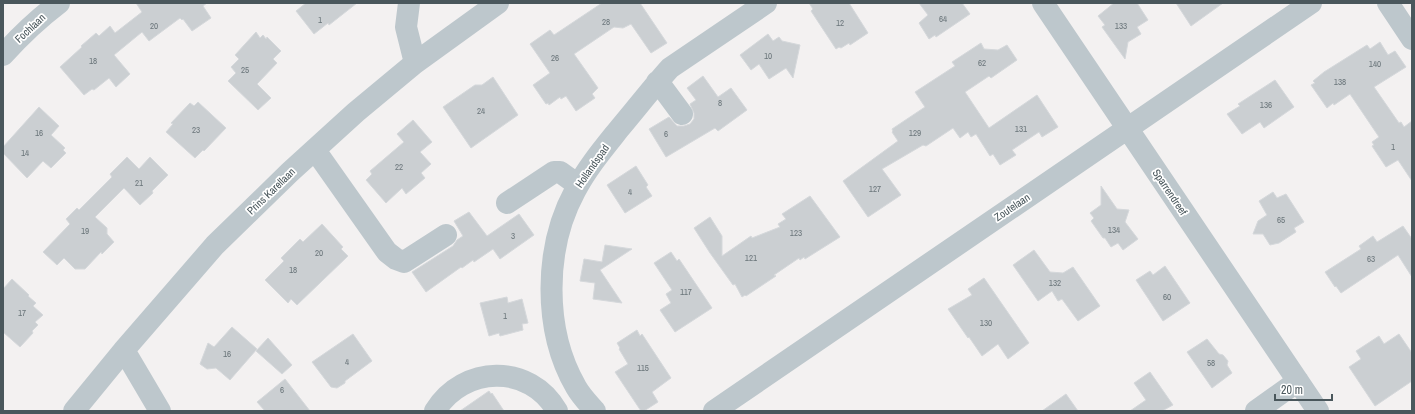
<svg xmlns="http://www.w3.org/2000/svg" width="1415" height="414" viewBox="0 0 1415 414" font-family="'Archivo Narrow',sans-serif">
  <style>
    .building { fill: #cbcfd2; stroke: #d5d8db }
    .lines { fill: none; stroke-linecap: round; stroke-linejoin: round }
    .minor { stroke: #bdc7cc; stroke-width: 22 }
    .labels { text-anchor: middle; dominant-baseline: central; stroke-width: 3.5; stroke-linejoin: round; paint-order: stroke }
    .number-label { font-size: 9px; fill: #6a757a }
    .street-label { font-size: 11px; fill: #4a575c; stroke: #fff }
  </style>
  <rect width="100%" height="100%" fill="#f3f1f1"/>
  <path class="building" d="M136,3H207L203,6L211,18L192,31L183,19L182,20L180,18L149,41L142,32L114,55L130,74L116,87L109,78L94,90L92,89L84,95L60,67L82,47L81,46L96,33L99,36L110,26L115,33L142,12Z
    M306,3H357L329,25L328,23L314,34L296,11Z
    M602,3H640L667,43L651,53L631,24L623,28L614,27L574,54L598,88L592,94L595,98L576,111L566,96L561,99L560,97L549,105L548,103L546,104L533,85L550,73L530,44L550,30L554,35Z
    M809,3H849L868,33L850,45L849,43L841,48L839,47L836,49L811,11L813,9Z
    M919,3H962L970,14L936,37L935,35L929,39L919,23L928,15Z
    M1114,3H1137L1148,20L1137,27L1141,34L1128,42L1125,59L1102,27L1105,25L1098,16Z
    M1176,3H1223L1191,26Z
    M256,32L260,38L263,35L266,39L267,37L281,51L273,59L277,63L257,84L271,98L258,110L228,81L236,73L231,67L239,59L235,55Z
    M768,34L773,41L779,37L782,41L800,45L793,78L786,68L769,79L759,64L751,70L740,55Z
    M1380,42L1388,55L1395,51L1406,67L1374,87L1399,123L1401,122L1404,127L1412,121V181L1398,160L1386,167L1372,146L1374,145L1372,142L1379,137L1350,94L1334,105L1333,103L1327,108L1311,85L1315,83L1313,81L1324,72L1367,45L1370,49Z
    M981,43L984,49L998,50L1007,45L1017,60L991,78L989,76L965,92L989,128L1037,95L1058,127L1042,137L1039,132L1012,150L1016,155L1000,165L993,154L990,156L976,134L971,137L968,132L960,138L953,128L926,146L923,145L882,169L901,195L868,217L843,181L898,141L892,132L893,131L892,129L925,107L915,92L955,66L952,62Z
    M703,76L718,97L731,88L747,110L718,131L715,128L666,157L649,129L669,117L677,126H684L690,124L694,119V113L690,104L696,100L687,88Z
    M493,77L518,115L471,148L443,107L475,85H482Z
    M1275,80L1294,107L1264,128L1260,122L1242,134L1227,114L1240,106L1238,104Z
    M198,102L226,128L204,151L203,150L195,158L166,132L173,124L171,123L190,103L194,106Z
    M39,107L59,126L51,135L65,148L63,150L66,153L51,168L43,161L27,178L3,153V147Z
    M413,120L432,142L420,152L431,164L421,173L425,178L406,194L402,188L386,203L366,180L372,174L370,171L404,142L397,134Z
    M127,157L139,169L150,157L168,175L152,191L153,193L140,205L124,188L95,217L107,228V234L114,242L102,254L101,252L85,269H75L64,258L57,265L43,252L70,224L66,219L77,208L79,210L112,177L110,174Z
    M636,166L648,185L646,187L652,196L625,213L607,185Z
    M1101,186L1117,209L1129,210L1125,222L1138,239L1123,250L1118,243L1111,247L1105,238H1103L1091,221L1094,218L1090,213L1101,205Z
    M1273,192L1277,198L1286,194L1304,222L1294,228L1296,232L1279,243L1270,245L1263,234H1253L1258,221L1267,215L1259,201Z
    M810,196L840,237L805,259L804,257L800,260L799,258L774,275L776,276L746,296L745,295L742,297L735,284L733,285L710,253L694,228L710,217L722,236V256L751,236L752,238L780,227L778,224L786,219L782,214Z
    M469,212L487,236L519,214L534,235L500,259L493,249L474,262L473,260L462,268L461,267L426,292L412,272L453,246L457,240L463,236L454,221Z
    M322,224L343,247L341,249L348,256L297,305L291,299L288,303L265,280L284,261L281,258L300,239L303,242Z
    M1403,226L1412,239V277L1398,255L1341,293L1336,286L1335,287L1325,272L1361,249L1359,246L1373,236L1377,242Z
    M605,245L632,249L600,270L622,303L593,299L595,283L580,281L584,259L602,262Z
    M1034,250L1050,272L1063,273L1073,267L1100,306L1078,321L1062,299L1058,301L1052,291L1038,301L1013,265Z
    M671,252L677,261L679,259L712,308L675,332L660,310L671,303L666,294L672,290L654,263Z
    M1165,266L1190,303L1163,321L1136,280L1150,271L1153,275Z
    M984,278L1029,343L1008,359L998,344L982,356L969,337L968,338L948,309L972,295L968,289Z
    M12,279L29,295L28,296L36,303L33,306L43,315L35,322L38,325L32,331L33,333L20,347L3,332V289Z
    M507,297L508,303L522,299L528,323L522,324L523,330L500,336L499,333L489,336L480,303Z
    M232,327L257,349L230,380L216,368L207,369L200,364L208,343L214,347Z
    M637,330L640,336L642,334L671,378L652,392L658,402L644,411H641L615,372L628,364L619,349L620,348L617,343Z
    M353,334L372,361L345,381V383L337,388L331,387L312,362Z
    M1399,334L1412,353V381L1375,406L1349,367L1361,359L1356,351L1379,336L1384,344Z
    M268,338L292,365L282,374L256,351Z
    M1207,339L1219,354L1223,355L1228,361L1227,365L1232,373L1212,388L1187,352Z
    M1150,372L1173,405L1162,411H1130L1146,400L1134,383Z
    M285,379L310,411H265L257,402Z
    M489,391L491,394L492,393L504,411H460Z
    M1066,394L1078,411H1042Z"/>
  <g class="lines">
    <path class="minor" d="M409,3L406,27L415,63
      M1043,3L1318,411
      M1388,3L1412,39
      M3,55C20,36 38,19 59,3
      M657,82L662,87L682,114
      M315,150L387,252L396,259L404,262L446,235
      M507,203L554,172H560L578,185
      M124,350L160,411
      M74,411L124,350L215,245L290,172L356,112L415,63L498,3
      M435,411C463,365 530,363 557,411
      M595,411C588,403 581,396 576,387C543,330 544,248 575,191C587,168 603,149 619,129C636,109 652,88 670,68L766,3
      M714,411L1311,3
      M1256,411L1298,381"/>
  </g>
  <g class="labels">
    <g class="number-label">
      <text x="943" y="19">64</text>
      <text x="320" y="20">1</text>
      <text x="606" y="22">28</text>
      <text x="840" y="23">12</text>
      <text x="154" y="26">20</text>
      <text x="1121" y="26">133</text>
      <text x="768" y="56">10</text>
      <text x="555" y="58">26</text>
      <text x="93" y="61">18</text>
      <text x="982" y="63">62</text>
      <text x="1375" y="64">140</text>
      <text x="245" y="70">25</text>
      <text x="1340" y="82">138</text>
      <text x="720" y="103">8</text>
      <text x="1266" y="105">136</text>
      <text x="481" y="111">24</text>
      <text x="1021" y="129">131</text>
      <text x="196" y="130">23</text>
      <text x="39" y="133">16</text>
      <text x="915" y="133">129</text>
      <text x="666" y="134">6</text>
      <text x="1393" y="147">1</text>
      <text x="25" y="153">14</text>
      <text x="399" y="167">22</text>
      <text x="139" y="183">21</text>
      <text x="875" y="189">127</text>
      <text x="630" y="192">4</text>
      <text x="1281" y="220">65</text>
      <text x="1114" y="230">134</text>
      <text x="85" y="231">19</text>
      <text x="796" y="233">123</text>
      <text x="513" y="236">3</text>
      <text x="319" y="253">20</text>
      <text x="751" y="258">121</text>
      <text x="1371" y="259">63</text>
      <text x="293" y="270">18</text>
      <text x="1055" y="283">132</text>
      <text x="686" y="292">117</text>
      <text x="1167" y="297">60</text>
      <text x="22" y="313">17</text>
      <text x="505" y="316">1</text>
      <text x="986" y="323">130</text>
      <text x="227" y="354">16</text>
      <text x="347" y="362">4</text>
      <text x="1211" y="363">58</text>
      <text x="643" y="368">115</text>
      <text x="282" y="390">6</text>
    </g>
    <g class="street-label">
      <text transform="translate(30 28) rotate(-43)">Fochlaan</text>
      <text transform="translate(592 166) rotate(-55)">Hollandspad</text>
      <text transform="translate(271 191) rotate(-44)">Prins Karellaan</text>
      <text transform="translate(1170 192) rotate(56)">Sparrendreef</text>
      <text transform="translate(1012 207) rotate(-34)">Zoutelaan</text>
    </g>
  </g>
  <rect width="1415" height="414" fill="none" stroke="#4a575c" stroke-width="8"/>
  <path d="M1275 394v6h57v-6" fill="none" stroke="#4a575c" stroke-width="2"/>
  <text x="1281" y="394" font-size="12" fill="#4a575c" stroke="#ffffff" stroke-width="3" paint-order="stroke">20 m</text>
</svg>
